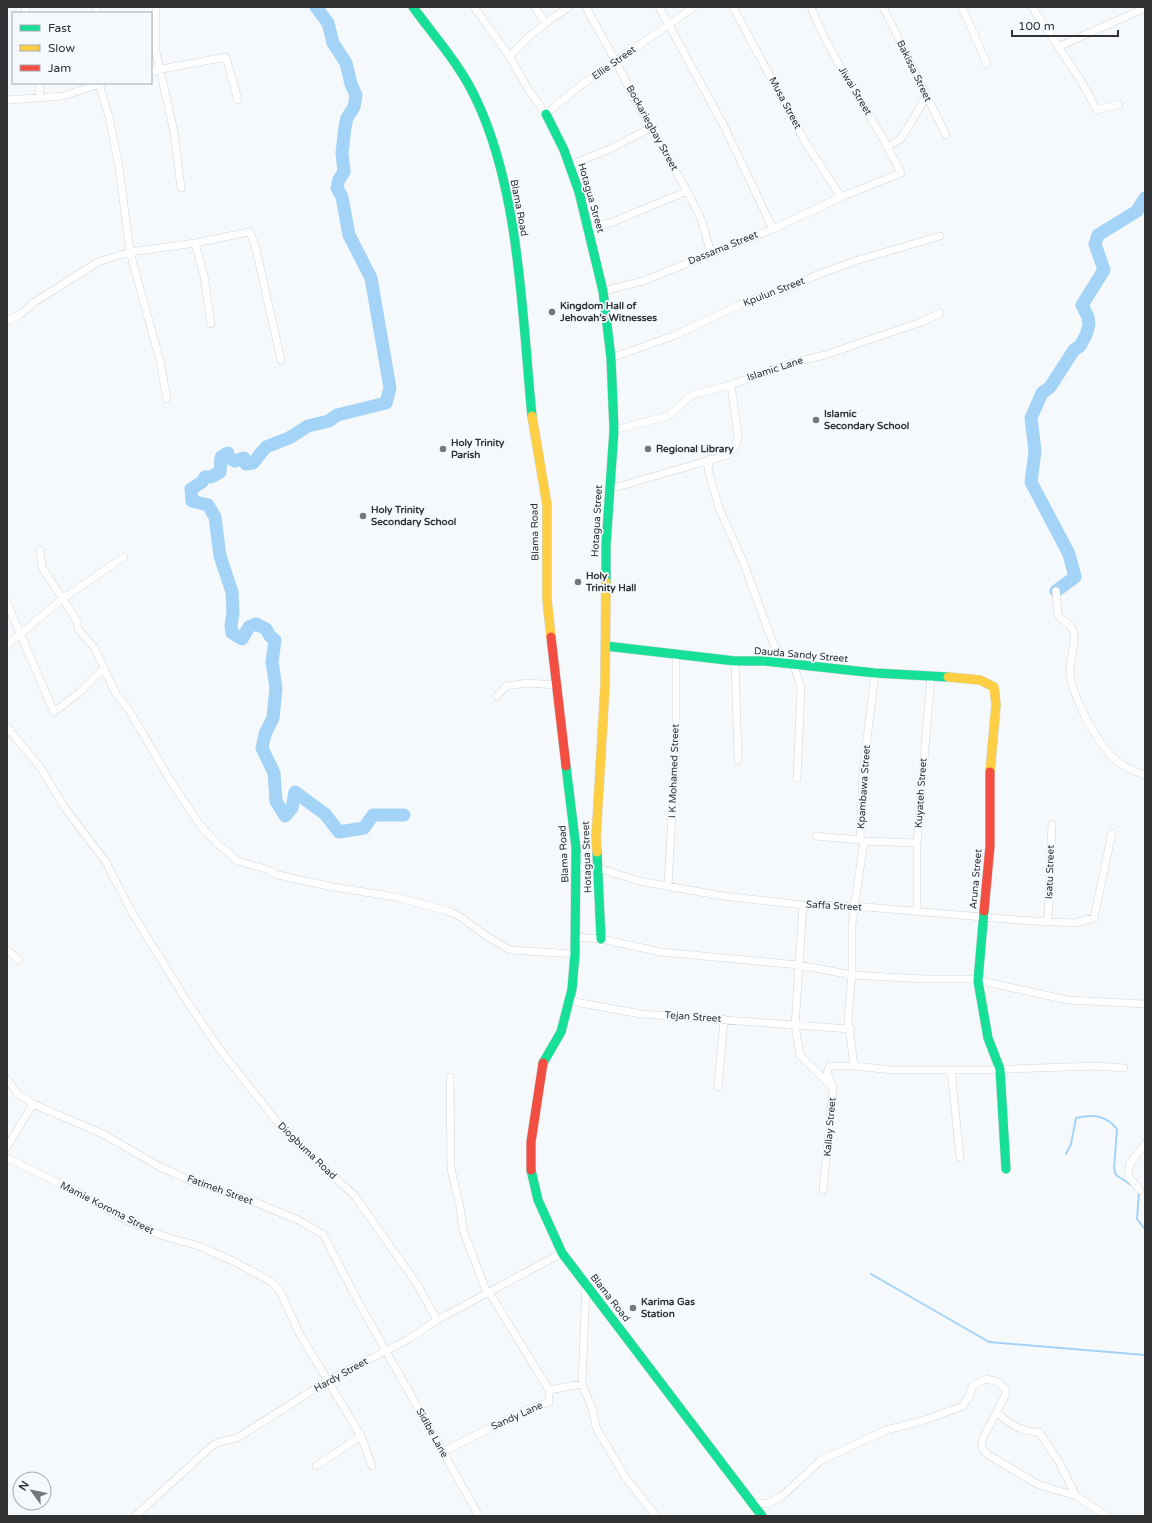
<svg xmlns="http://www.w3.org/2000/svg" width="1152" height="1523" viewBox="0 0 1152 1523" font-family="'Varela Round',sans-serif">
  <style>
    .lines { fill: none; stroke-linecap: round; stroke-linejoin: round }
    .stream { stroke: #a3d3f6; stroke-width: 2 }
    .river { stroke: #a3d3f6; stroke-width: 13 }
    .street-casing { stroke: #d3d5d7; stroke-width: 8 }
    .fast-casing { stroke: #d3d5d7; stroke-width: 10 }
    .slow-casing { stroke: #d3d5d7; stroke-width: 10 }
    .jam-casing { stroke: #d3d5d7; stroke-width: 10 }
    .street { stroke: #fefefe; stroke-width: 7 }
    .fast { stroke: #16e098; stroke-width: 9 }
    .slow { stroke: #ffcf43; stroke-width: 9 }
    .jam { stroke: #f24e42; stroke-width: 9 }
    .poi-dot { fill: #75787a; stroke: #f4f9fd; stroke-width: 1.5 }
    .labels { text-anchor: middle; dominant-baseline: central; stroke-width: 3.5; stroke-linejoin: round; paint-order: stroke }
    .street-label { font-size: 10px; fill: #303234; stroke: #f4f9fd }
    .poi-label { font-size: 10px; font-weight: bold; fill: #303234; stroke: #f4f9fd; text-anchor: start }
  </style>
  <rect width="100%" height="100%" fill="#f6f9fb"/>
  <g class="lines">
    <path class="stream" d="M1066,1154L1071,1144L1076,1118C1092,1114 1106,1115 1117,1129L1114,1168L1116,1175L1131,1185
      M1139,1192L1137,1219L1145,1229
      M871,1274L989,1342L1145,1355"/>
    <path class="river" d="M316,7L328,23L333,43L346,63L351,84L356,95L354,107L347,118L345,127L342,153L344,172L339,179L337,188L342,197L349,235L371,278L390,388L386,403L337,415L329,421L308,426L289,438L266,447L253,463L246,464L244,458L235,461L228,457V453L221,457L220,472L211,477H205L202,482L191,489L192,501L208,505L215,517L220,556L232,592L233,612L231,626L232,633L242,639L249,627L256,624L266,629L270,636L275,640L272,662L276,688L273,718L265,734L262,748L274,773L276,801L285,816L292,808L295,792L325,814L339,832L364,828L373,815H404
      M1056,591L1075,577L1069,554L1031,482L1035,451L1031,418L1042,393L1050,387L1074,350L1080,346L1086,335L1089,325L1088,317L1082,305L1104,270L1095,244L1098,235L1137,211L1145,198"/>
    <g class="street-casing">
      <path id="street" d="M25,7L26,13
        M96,7L97,13
        M156,7V52L174,132L181,188
        M474,7L510,57L528,89L546,114L580,86L694,7
        M535,7L545,23
        M586,7L616,62L635,100L687,191L701,219L711,253
        M659,7L724,126L773,229
        M733,7L806,143L841,197
        M883,7L946,135
        M962,7L987,64
        M1032,7L1081,81L1097,110L1119,104
        M1058,47L1145,8
        M510,57C523,39 550,19 569,7
        M151,71L226,57L238,100
        M99,84L109,117L119,167L130,252L160,361L167,399
        M39,97L40,83
        M7,100L63,96L102,83
        M888,146L901,139L926,97
        M570,165L610,149L650,128
        M588,228L613,222L687,191
        M195,243L204,276L211,324
        M603,291L643,281L773,229L841,197L901,173C874,116 834,66 811,7
        M7,321L21,314L33,303L98,262L130,252L195,243L249,232L251,235L256,249L281,360
        M611,358L673,336L748,301L781,291L817,275L855,261L940,236
        M614,430L668,416L692,395L731,385L795,362L825,355L921,322L940,313
        M710,459L708,469L719,508L743,561L771,638L779,654L788,664
        M610,489L728,455L736,445L738,436L731,385
        M40,550L42,567L77,621L78,629L94,647L116,694L129,710L170,780L200,825L219,845L238,861L269,870L275,874L291,878L333,887L396,897L448,911L459,916L488,937L510,950L575,954
        M1056,591L1058,615C1062,620 1068,623 1072,628C1078,636 1069,662 1070,673C1073,698 1098,746 1117,761C1125,768 1136,772 1145,775
        M7,603L54,712L80,692L104,668
        M7,645L62,599L124,557
        M735,661L738,760
        M794,666L801,688L797,778
        M497,696L506,686L528,683L556,685
        M7,727L40,767L65,808L106,862L131,911L183,995L218,1047L286,1133L354,1195L417,1284L437,1320
        M816,836L860,840
        M864,841L917,843
        M576,867L598,868L639,881L723,896L803,905L855,906L1017,920L1074,923L1094,918L1112,833
        M668,886L676,743V655
        M803,905L795,1026L800,1055L830,1085
        M917,911V843L931,676
        M1048,921L1052,824
        M575,937L601,939L661,952L799,965L852,975L924,979H972L1068,1000L1145,1004
        M7,950L19,960
        M570,1001L641,1014L851,1029
        M854,1066L848,1018L852,975V924L864,841L860,840L863,772L875,673
        M951,1070L960,1157
        M450,1077L451,1169L460,1207L463,1230L487,1293
        M7,1079L17,1093L33,1104L103,1134L160,1167L192,1181L252,1201L298,1220L323,1234L360,1305L479,1516
        M718,1087L724,1019
        M7,1147L33,1104
        M7,1158L77,1192L126,1220L163,1236L199,1246L233,1261L270,1281L280,1291L298,1331L361,1436L372,1466
        M823,1190L833,1089L827,1072L830,1066H854L893,1070H983L1097,1066L1124,1068
        M1140,1190L1128,1176L1130,1163L1145,1144
        M489,1292L549,1390
        M582,1384L592,1408L596,1427L625,1477L656,1516
        M997,1412C1009,1425 1022,1432 1039,1432L1059,1462L1076,1496
        M442,1452L526,1410L549,1402V1390L582,1384L586,1285
        M316,1466L361,1436
        M751,1502L767,1504L781,1497L820,1461L886,1430L922,1421L963,1406L970,1395L972,1386L986,1379L998,1382L1005,1388L1006,1394L982,1440V1448L987,1454L1037,1484L1076,1496L1107,1516
        M135,1516L211,1447L219,1442L237,1438L329,1380L409,1339L437,1320L562,1253"/>
    </g>
    <g class="fast-casing">
      <path id="fast" d="M413,7C434,36 461,66 476,99C520,191 522,316 532,416
        M546,114L564,150L579,192L603,291L611,358L614,430L606,545V582
        M606,646L735,661H765L875,673L948,677
        M597,852L601,939
        M984,911L978,981L988,1038L1000,1069L1006,1169
        M543,1063L561,1032L572,989L575,954L576,848L566,766
        M531,1170L538,1200L562,1253L762,1516"/>
    </g>
    <g class="slow-casing">
      <path id="slow" d="M532,416L547,505V599L551,637
        M948,677L980,680L994,687L996,705L990,772
        M597,852L596,838L605,686L606,582"/>
    </g>
    <g class="jam-casing">
      <path id="jam" d="M551,637L566,766
        M984,911L990,846V772
        M531,1170V1142L543,1063"/>
    </g>
    <use href="#street" class="street"/>
    <use href="#fast" class="fast"/>
    <use href="#slow" class="slow"/>
    <use href="#jam" class="jam"/>
  </g>
  <g class="poi-dot">
    <circle cx="552" cy="312" r="4"/>
    <circle cx="816" cy="420" r="4"/>
    <circle cx="443" cy="449" r="4"/>
    <circle cx="648" cy="449" r="4"/>
    <circle cx="363" cy="516" r="4"/>
    <circle cx="578" cy="582" r="4"/>
    <circle cx="633" cy="1308" r="4"/>
  </g>
  <g class="labels">
    <g class="street-label">
      <text transform="translate(614 63) rotate(-35)">Ellie Street</text>
      <text transform="translate(914 71) rotate(64)">Bakissa Street</text>
      <text transform="translate(855 91) rotate(59)">Jiwai Street</text>
      <text transform="translate(785 103) rotate(62)">Musa Street</text>
      <text transform="translate(652 128) rotate(61)">Bockariegbay Street</text>
      <text transform="translate(591 198) rotate(74)">Hotagua Street</text>
      <text transform="translate(519 208) rotate(79)">Blama Road</text>
      <text transform="translate(723 248) rotate(-22)">Dassama Street</text>
      <text transform="translate(774 292) rotate(-21)">Kpulun Street</text>
      <text transform="translate(775 369) rotate(-18)">Islamic Lane</text>
      <text transform="translate(597 521) rotate(-87)">Hotagua Street</text>
      <text transform="translate(535 532) rotate(-91)">Blama Road</text>
      <text transform="translate(801 655) rotate(5)">Dauda Sandy Street</text>
      <text transform="translate(674 771) rotate(-88)">I K Mohamed Street</text>
      <text transform="translate(864 787) rotate(-86)">Kpambawa Street</text>
      <text transform="translate(921 793) rotate(-86)">Kuyateh Street</text>
      <text transform="translate(564 854) rotate(-93)">Blama Road</text>
      <text transform="translate(587 857) rotate(-92)">Hotagua Street</text>
      <text transform="translate(1050 872) rotate(-88)">Isatu Street</text>
      <text transform="translate(976 879) rotate(-85)">Aruna Street</text>
      <text transform="translate(834 906) rotate(3)">Saffa Street</text>
      <text transform="translate(693 1017) rotate(4)">Tejan Street</text>
      <text transform="translate(830 1127) rotate(-85)">Kallay Street</text>
      <text transform="translate(307 1151) rotate(44)">Diogbuma Road</text>
      <text transform="translate(220 1190) rotate(20)">Fatimeh Street</text>
      <text transform="translate(107 1208) rotate(27)">Mamie Koroma Street</text>
      <text transform="translate(610 1298) rotate(52)">Blama Road</text>
      <text transform="translate(341 1375) rotate(-29)">Hardy Street</text>
      <text transform="translate(517 1416) rotate(-24)">Sandy Lane</text>
      <text transform="translate(432 1433) rotate(61)">Sidibe Lane</text>
    </g>
    <g class="poi-label">
      <text x="560" y="306">Kingdom Hall of<tspan x="560" dy="12">Jehovah’s Witnesses</tspan></text>
      <text x="824" y="414">Islamic<tspan x="824" dy="12">Secondary School</tspan></text>
      <text x="451" y="443">Holy Trinity<tspan x="451" dy="12">Parish</tspan></text>
      <text x="656" y="449">Regional Library</text>
      <text x="371" y="510">Holy Trinity<tspan x="371" dy="12">Secondary School</tspan></text>
      <text x="586" y="576">Holy<tspan x="586" dy="12">Trinity Hall</tspan></text>
      <text x="641" y="1302">Karima Gas<tspan x="641" dy="12">Station</tspan></text>
    </g>
  </g>
  <rect width="1152" height="1523" fill="none" stroke="#303234" stroke-width="16"/>
  <rect x="12" y="12" width="140" height="72" fill="#f4f9fd" stroke="#a6a9ad"/>
  <rect x="20" y="25" width="20" height="6" fill="#16e098" stroke="#a6a9ad"/>
  <text x="48" y="32" font-size="12" fill="#303234">Fast</text>
  <rect x="20" y="45" width="20" height="6" fill="#ffcf43" stroke="#a6a9ad"/>
  <text x="48" y="52" font-size="12" fill="#303234">Slow</text>
  <rect x="20" y="65" width="20" height="6" fill="#f24e42" stroke="#a6a9ad"/>
  <text x="48" y="72" font-size="12" fill="#303234">Jam</text>
  <g transform="translate(32 1491) rotate(303)"><circle r="19" fill="#f4f9fd" stroke="#a6a9ad"/>
  <path d="M0-3L7 15L0 10L-7 15Z" fill="#75787a"/>
  <text y="-6" font-size="11" font-weight="bold" text-anchor="middle" fill="#303234">N</text>
  </g>
  <path d="M1012 30v6h106v-6" fill="none" stroke="#303234" stroke-width="2"/>
  <text x="1018" y="30" font-size="12" fill="#303234" stroke="#f4f9fd" stroke-width="3" paint-order="stroke">100 m</text>
</svg>
